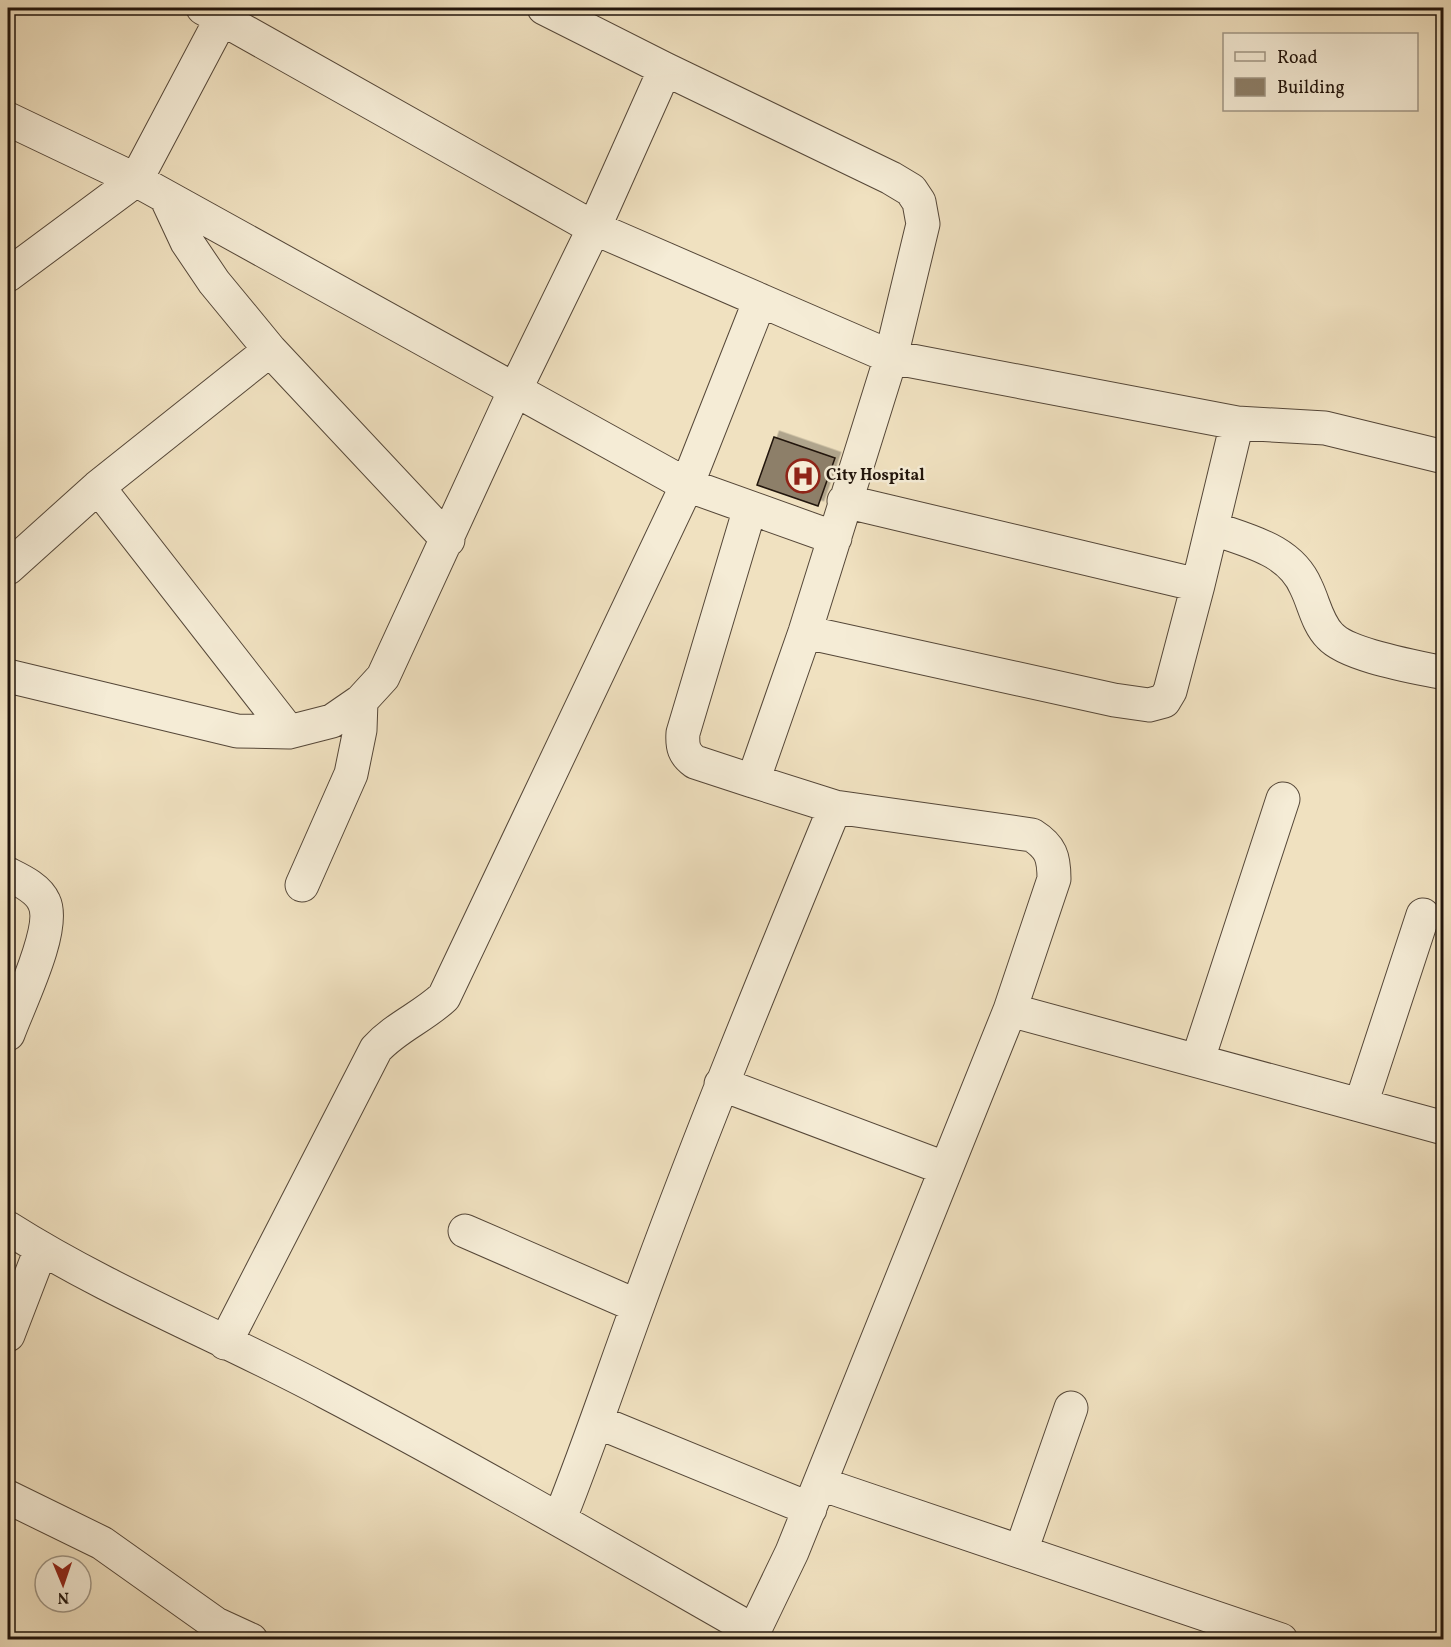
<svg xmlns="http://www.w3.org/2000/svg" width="1451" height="1647" viewBox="0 0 1451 1647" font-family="Vollkorn,serif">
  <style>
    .building { fill: #8d7f69; stroke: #21140b; stroke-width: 1.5; filter: url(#shadow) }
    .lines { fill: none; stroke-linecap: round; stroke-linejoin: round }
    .street-casing { stroke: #554738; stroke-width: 35 }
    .street { stroke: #f5ecd6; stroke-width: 33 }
    .labels { text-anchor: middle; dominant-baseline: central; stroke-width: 5; stroke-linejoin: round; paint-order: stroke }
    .poi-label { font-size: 16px; font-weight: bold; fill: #21140b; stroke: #f5ecd6; text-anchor: start }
  </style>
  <defs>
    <filter id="shadow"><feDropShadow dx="5.5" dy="-5.5" stdDeviation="0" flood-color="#0004"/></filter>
  </defs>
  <rect width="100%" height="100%" fill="#f0e1c0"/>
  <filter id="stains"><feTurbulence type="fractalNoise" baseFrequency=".00333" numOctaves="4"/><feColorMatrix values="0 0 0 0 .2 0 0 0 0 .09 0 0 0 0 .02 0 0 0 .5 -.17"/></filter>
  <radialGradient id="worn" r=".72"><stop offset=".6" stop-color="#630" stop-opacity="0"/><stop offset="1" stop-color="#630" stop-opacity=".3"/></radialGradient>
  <path class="building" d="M774,437L835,458L818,506L757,485Z"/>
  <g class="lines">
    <g class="street-casing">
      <path id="street" d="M203,8L594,228L891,357L1237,423L1325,428L1444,457
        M8,119L136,180L8,275
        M166,197L187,242L214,282L270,350
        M760,300L687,485L835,538
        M98,487L289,732
        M844,501L1198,585L1237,423
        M750,508L683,733C682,747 684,754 695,762L753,781
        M1212,528C1247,541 1290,549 1306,587C1314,603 1317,623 1330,636C1348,656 1417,667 1444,673
        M8,568L98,487L270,350L448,540
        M805,632L1114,700L1149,705L1164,701L1170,691L1198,585
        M8,676L237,731L289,732L332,721L361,701L383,677L515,390L594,228L665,69
        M8,874C20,880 38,888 44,902C57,928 18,1006 8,1034
        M302,885L351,774L360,730L361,701
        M1010,1010L1444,1128
        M1198,1059L1283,799
        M721,1084L944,1168
        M1361,1104L1423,915
        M8,1228C109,1292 221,1336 326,1392C471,1468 612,1550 754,1631L792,1552L1010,1010L1054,879C1054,857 1051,847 1032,835L835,807L753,781L805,632L891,357L923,224L919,202L911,190L891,178L665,69L544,8
        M465,1231L637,1306
        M8,1335L41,1249
        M225,1343L376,1049C396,1027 423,1017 444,997L687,485L136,180L227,8
        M598,1422L810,1509
        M821,1484L1281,1640
        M8,1497L102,1543L216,1624L251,1640
        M560,1518C588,1448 612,1376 638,1305C699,1137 767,972 835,807
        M1021,1551L1071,1408"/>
    </g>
    <use href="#street" class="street"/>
  </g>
  <defs>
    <g id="hospital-ring" transform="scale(1.725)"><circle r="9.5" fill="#f5ecd6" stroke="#8f2418" stroke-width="1.5"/><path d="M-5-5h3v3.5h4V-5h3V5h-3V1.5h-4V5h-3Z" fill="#8f2418"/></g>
  </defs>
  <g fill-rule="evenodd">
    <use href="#hospital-ring" x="803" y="476"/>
  </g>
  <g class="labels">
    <g class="poi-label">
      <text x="826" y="476">City Hospital</text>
    </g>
  </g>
  <rect width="1451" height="1647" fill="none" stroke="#f0e1c0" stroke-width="30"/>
  <rect x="9" y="9" width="1433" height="1629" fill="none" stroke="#21140b" stroke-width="3"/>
  <rect x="15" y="15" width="1421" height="1617" fill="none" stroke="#21140b" stroke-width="1.5"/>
  <rect x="1223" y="33" width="195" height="78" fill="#f5ecd6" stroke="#a09685" stroke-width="1.5"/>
  <rect x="1235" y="52" width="30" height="9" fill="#f5ecd6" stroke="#a09685" stroke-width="1.5"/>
  <text x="1277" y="63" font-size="18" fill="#21140b">Road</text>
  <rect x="1235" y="78" width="30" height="18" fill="#8d7f69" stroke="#a09685" stroke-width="1.5"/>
  <text x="1277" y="93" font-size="18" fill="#21140b">Building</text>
  <g transform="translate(63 1584) rotate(178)"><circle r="28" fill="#f5ecd6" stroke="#a09685" stroke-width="1.5"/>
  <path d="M0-4.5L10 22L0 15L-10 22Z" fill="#8f2418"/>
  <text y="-9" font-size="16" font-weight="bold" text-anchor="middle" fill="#21140b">N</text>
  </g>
  <rect width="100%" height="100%" filter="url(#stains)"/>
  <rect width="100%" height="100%" fill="url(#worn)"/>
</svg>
